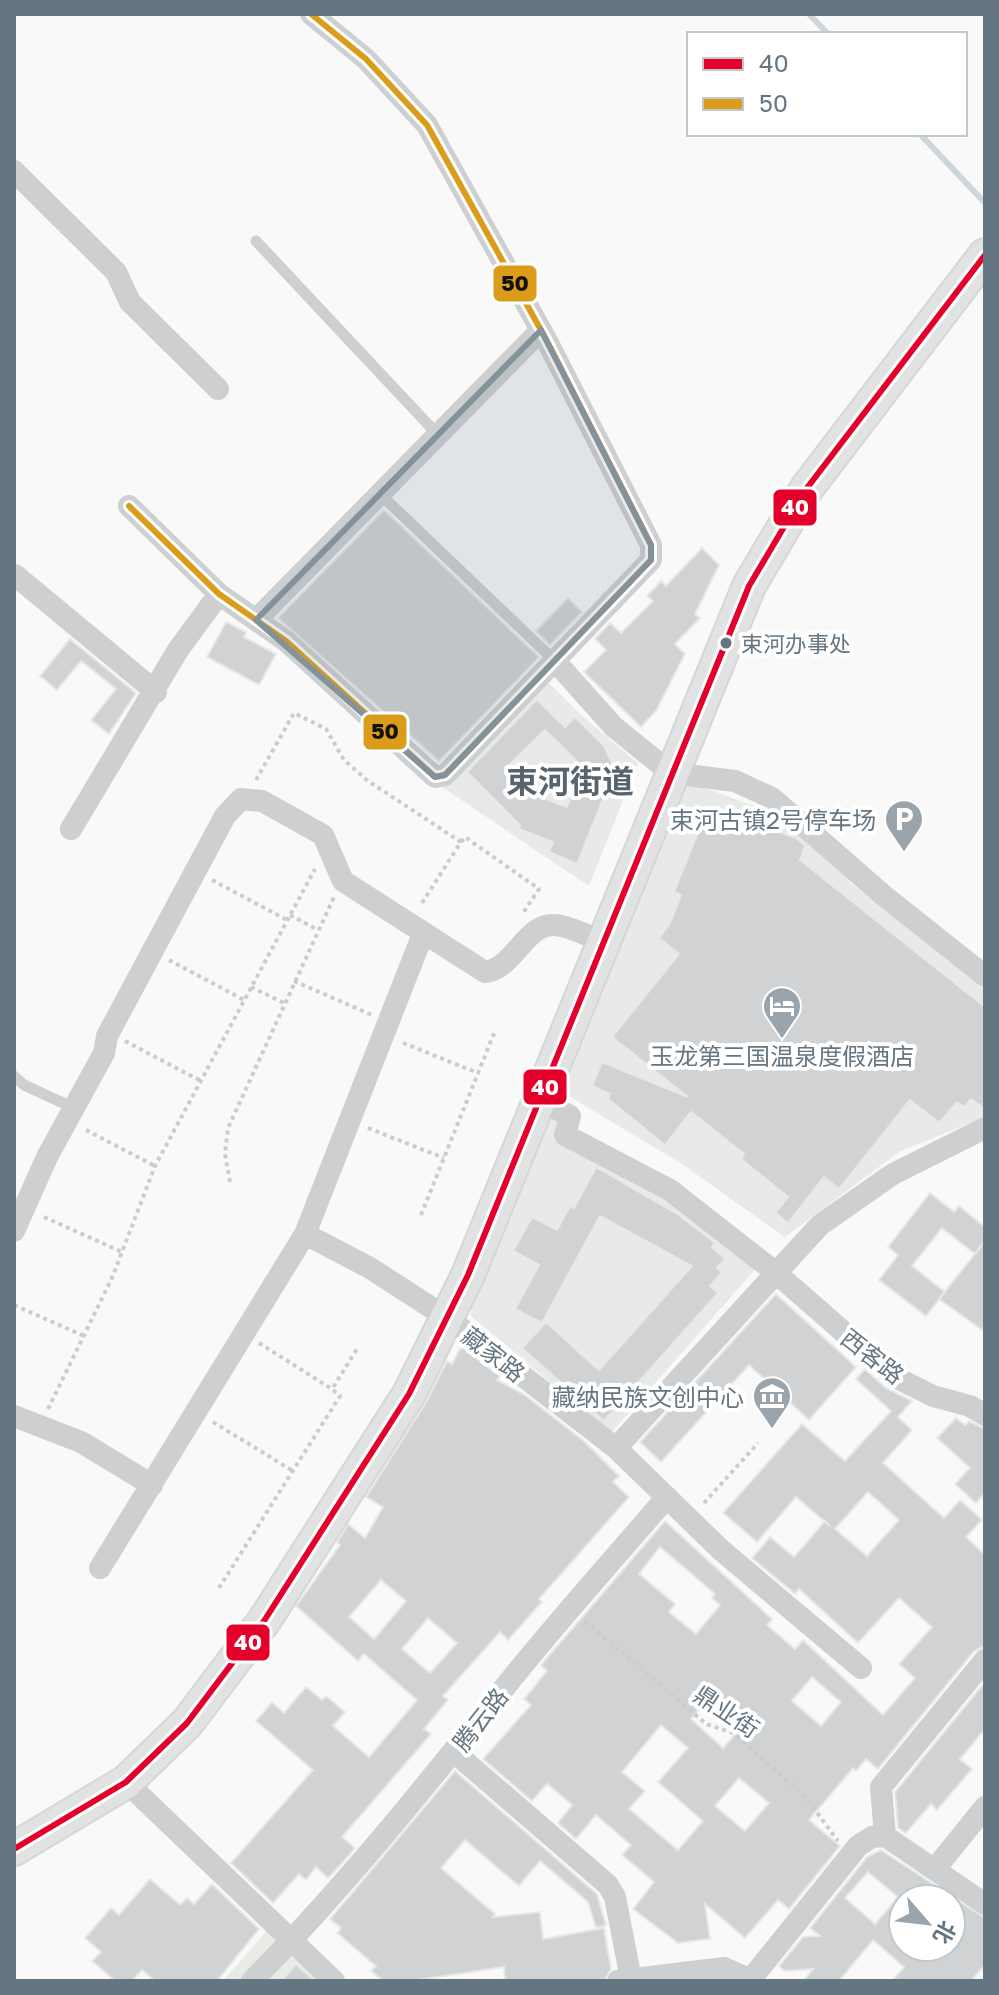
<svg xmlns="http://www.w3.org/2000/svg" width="999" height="1995" viewBox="0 0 999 1995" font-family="'Golos Text','Noto Sans SC',sans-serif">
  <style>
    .built { fill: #e8e9e9 }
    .green { fill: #e8ebe6 }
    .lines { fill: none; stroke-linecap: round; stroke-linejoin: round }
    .stream { stroke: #ced6d9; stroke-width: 6 }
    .building { fill: #d0d2d3; stroke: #e8e8e8; stroke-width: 2; fill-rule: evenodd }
    .secondary-casing { stroke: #d5d6d7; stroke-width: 36 }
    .path { stroke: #cbcccd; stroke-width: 4; stroke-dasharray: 4 4; stroke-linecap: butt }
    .lane { stroke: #cecfd0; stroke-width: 11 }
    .street { stroke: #cecfd0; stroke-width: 22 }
    .secondary { stroke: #e1e2e2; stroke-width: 32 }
    .bus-1-casing { stroke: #fff; stroke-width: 12 }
    .bus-2-casing { stroke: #fff; stroke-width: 12 }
    .bus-1 { stroke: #e4002b; stroke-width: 6 }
    .bus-2 { stroke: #da9c1a; stroke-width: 6 }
    .marked { fill: #84929c; fill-opacity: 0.2; stroke: #84929c; stroke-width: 6; stroke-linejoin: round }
    .bus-dot { fill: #657683; stroke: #fff; stroke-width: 3 }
    .labels { text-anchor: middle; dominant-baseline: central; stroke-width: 8; stroke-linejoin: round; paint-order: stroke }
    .bus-label { font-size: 22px; fill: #657683; stroke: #fff; text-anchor: start }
    .poi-label { font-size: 24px; fill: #657683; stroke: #fff; text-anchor: end }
    .street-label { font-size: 24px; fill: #657683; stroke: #fff }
    .district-label { font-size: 32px; font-weight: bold; fill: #57646e; stroke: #fff }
    .line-badge { stroke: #fff; stroke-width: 3 }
    .badge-label { font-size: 22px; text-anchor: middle; font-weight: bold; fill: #fff }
    .pale-badge-label { font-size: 22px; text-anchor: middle; font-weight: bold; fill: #111 }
  </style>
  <rect width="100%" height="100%" fill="#f9f9f9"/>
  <path class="built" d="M548,682L580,714L638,763L589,886L442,787Z
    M688,782L779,815L813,842L853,885L985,990V1117L899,1152L785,1237L679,1162L557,1089Z
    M547,1114L760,1264L611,1433L471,1316L472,1273Z"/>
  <path class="green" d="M270,1927L334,1981H223Z"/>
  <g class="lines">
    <path class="stream" d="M809,14L828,34
      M920,134L985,203"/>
  </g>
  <path class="building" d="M384,510L539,657L439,761L278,618Z
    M702,548L719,565L695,614L700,618L675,644L685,654L656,711L641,727L584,672L606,650L595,639L610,623L621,633L653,601L647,596L661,581L666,586Z
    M568,598L582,612L550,645L536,631Z
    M226,622L246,632L244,637L276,654L259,685L207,657Z
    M70,639L136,693L109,734L91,720L116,689L81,661L57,690L40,676Z
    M537,699L565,727L575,717L604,746L615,769L577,864L549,852L553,842L519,829L520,825L467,772ZM545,730L583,767L567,807L535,795L507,767Z
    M738,815L798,839L805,846L800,860L985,1007V1109L971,1099L964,1107L957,1102L939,1123L910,1100L839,1189L824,1177L788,1223L775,1213L788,1197L741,1159L744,1154L691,1112L665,1145L608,1099L610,1094L592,1086L602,1062L688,1097L612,1037L679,954L659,938L669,925L681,895L674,892L703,820L732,832Z
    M596,1167L679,1215L715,1243L712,1247L725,1259L717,1268L722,1272L710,1286L718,1293L604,1421L522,1348L546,1322L599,1370L692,1266L600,1216L542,1323L515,1309L539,1265L513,1251L532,1217L557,1230L570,1206L574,1208Z
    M930,1193L954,1212L959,1206L985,1227V1241L975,1254L942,1228L912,1266L945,1292L926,1316L879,1280L898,1255L888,1247Z
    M985,1241V1332L939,1299Z
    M776,1294L856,1367L809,1420L749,1365L661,1462L640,1442Z
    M461,1347L500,1376L497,1380L525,1395L585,1442L619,1476L613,1482L629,1497L539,1599L542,1602L508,1640L500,1632L443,1696L448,1700L424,1729L431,1734L342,1837L355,1848L345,1860L328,1878L316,1867L306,1880L299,1874L273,1903L231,1863L313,1770L256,1721L272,1702L284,1713L306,1687L322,1700L326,1696L345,1712L333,1726L369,1757L417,1700L364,1654L358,1661L296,1606L340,1545L337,1542L348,1524L365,1538L383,1507L366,1497L425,1404L447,1361L452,1364ZM381,1580L406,1601L374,1639L349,1617ZM428,1618L457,1643L430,1673L402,1649Z
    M865,1369L886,1388L912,1401L898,1417L912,1430L883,1463L944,1518L960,1500L982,1520L966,1537L985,1555V1646L974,1651L878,1769L866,1759L856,1771L853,1768L809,1820L840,1846L789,1909L778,1900L745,1938L705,1904L710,1939L678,1943L633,1909L654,1882L622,1855L631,1845L596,1815L576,1839L558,1823L572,1805L547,1784L532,1801L483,1759L531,1705L524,1699L547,1671L541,1665L665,1521L772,1619L767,1625L795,1649L803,1640L883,1715L915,1678L899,1664L932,1627L899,1598L858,1643L799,1589L795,1594L752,1558L770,1537L794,1557L825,1521L830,1526L796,1497L757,1542L723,1513L802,1424L845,1461L891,1411L856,1379ZM868,1492L899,1520L867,1556L835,1529ZM660,1547L715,1594L712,1598L720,1605L696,1634L669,1612L675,1604L639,1574ZM812,1677L841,1702L821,1726L792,1701ZM714,1692L747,1721L723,1748L691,1719ZM661,1725L688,1748L658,1782L703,1821L678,1850L629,1809L645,1791L622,1772ZM739,1778L769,1803L745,1831L715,1806Z
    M956,1418L965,1425L969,1421L985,1429V1493L976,1503L955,1484L970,1468L937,1438Z
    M985,1682V1729L960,1759L972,1769L937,1810L931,1804L906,1833L898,1828L895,1792Z
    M455,1771L597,1894L606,1925L596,1928L588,1902L540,1861L519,1886L465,1840L441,1868L495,1914L493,1917L540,1912L543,1939L604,1928L611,1969L604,1981H505L504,1967L411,1981H383L371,1971L376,1966L337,1933L341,1928L330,1919Z
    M881,1850L985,1918V1965L971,1981H892L904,1967L873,1940L839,1981H803L813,1969L784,1971L779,1966L803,1937L820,1936L810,1928L867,1857ZM868,1872L898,1897L875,1924L845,1898ZM903,1899H951V1947H903Z
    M150,1879L180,1905L187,1898L194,1904L212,1884L259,1929L217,1981H155L142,1970L132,1981H115L92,1961L101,1952L85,1938L111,1908L119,1915Z
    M296,1964L314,1981H281Z"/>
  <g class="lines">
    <g class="secondary-casing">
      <path id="secondary" d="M14,1849L126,1782L187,1723L264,1621L409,1394L468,1275L749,586L807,488L985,255"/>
    </g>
    <path class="path" d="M256,780L294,713L326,729L344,760L368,781L461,842L420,906
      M461,842L465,837L539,889L523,913
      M212,880L287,920
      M290,915L318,930
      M169,960L244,1000
      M294,981L372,1015
      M251,987L284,1003
      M125,1041L201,1081
      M403,1043L478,1073
      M368,1128L444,1158
      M86,1130L155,1166
      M230,1182L225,1154L228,1128L334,897
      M421,1215L495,1031
      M44,1217L122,1252
      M14,1305L84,1336
      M259,1343L332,1389
      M48,1409L112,1278L155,1166L315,869
      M213,1422L293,1471
      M704,1503L758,1443
      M219,1588L340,1396L332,1389L357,1349
      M585,1621L706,1724L733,1733L804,1795L838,1841"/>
    <path class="lane" d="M256,241L438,435
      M380,494L555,661
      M14,1076L24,1085L74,1108"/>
    <path class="street" d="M14,171L116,272L130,302L218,389
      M129,506L219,594L286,641L435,777L445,775L651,560V545L547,341L427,125L366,59L311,14
      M15,575L156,692
      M256,620L541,330
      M555,661L614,727L671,773L735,781L772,798L883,895L985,976
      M71,829L178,650L219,594
      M538,1099L570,1116L565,1135L670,1190L775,1272L895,1377L933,1396L970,1406L985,1415
      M14,1231L47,1157L104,1053L107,1036L225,816L241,799L262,801L323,835L343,881L485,972C517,968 526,917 561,926C575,929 589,936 602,941
      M305,1234L370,1268L449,1319L616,1448L721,1550L861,1668
      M14,1416L81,1442L152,1485
      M616,1448L820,1225L893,1174L985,1128
      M100,1568L305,1234L423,934
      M454,1752L608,1885L615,1897L631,1979
      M126,1782L334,1981
      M885,1836L881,1787L985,1660
      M935,1869L985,1807
      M751,1979L858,1846L872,1837L885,1836L985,1904
      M252,1981C347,1885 432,1778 517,1672C565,1613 617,1555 667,1497
      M618,1981L724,1968L754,1981"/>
    <use href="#secondary" class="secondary"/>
    <g class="bus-1-casing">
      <path id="bus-1" d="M14,1849L126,1782L187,1723L264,1621L409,1394L468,1275L749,586L807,488L985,255"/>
    </g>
    <g class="bus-2-casing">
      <path id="bus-2" d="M129,506L219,594L286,641L435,777L445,775L651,560V545L547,341L427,125L366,59L311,14"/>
    </g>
    <use href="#bus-1" class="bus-1"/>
    <use href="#bus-2" class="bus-2"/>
  </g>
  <path class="marked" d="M541,330L651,545V560L445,775L435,777L256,620Z"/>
  <defs>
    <g id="parking-pin" transform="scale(2)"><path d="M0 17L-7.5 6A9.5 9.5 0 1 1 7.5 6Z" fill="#99a4ac" stroke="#fff"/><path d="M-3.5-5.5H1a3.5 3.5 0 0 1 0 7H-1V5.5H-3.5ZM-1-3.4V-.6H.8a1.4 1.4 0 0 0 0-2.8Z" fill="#fff"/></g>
    <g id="hotel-pin" transform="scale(2)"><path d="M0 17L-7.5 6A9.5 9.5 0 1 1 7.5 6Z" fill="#99a4ac" stroke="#fff"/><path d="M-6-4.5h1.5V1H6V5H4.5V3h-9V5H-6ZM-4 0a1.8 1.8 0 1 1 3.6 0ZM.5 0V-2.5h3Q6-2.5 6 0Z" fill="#fff"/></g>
    <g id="museum-pin" transform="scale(2)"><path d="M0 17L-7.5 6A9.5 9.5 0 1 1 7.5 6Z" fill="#99a4ac" stroke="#fff"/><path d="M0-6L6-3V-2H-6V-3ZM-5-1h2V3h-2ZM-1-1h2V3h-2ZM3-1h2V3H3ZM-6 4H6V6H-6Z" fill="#fff"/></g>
  </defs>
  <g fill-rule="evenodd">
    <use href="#parking-pin" x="904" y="819"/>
    <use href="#hotel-pin" x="782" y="1006"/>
    <use href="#museum-pin" x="772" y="1396"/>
  </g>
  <circle class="bus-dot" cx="726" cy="643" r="7"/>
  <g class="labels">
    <g class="bus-label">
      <text x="741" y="643">束河办事处</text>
    </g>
    <g class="poi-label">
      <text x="876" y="819">束河古镇2号停车场</text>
      <text x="782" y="1055" text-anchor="middle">玉龙第三国温泉度假酒店</text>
      <text x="744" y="1396">藏纳民族文创中心</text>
    </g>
    <g class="street-label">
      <text transform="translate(494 1354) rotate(38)">藏家路</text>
      <text transform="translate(873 1356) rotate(38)">西客路</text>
      <text transform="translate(727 1711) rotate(34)">鼎业街</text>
      <text transform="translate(480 1719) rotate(-52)">腾云路</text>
    </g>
    <g class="district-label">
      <text x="570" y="781">束河街道</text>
    </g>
  </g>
  <g class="line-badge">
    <rect x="492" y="264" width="46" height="39" rx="8" fill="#da9c1a"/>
    <rect x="772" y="488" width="46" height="39" rx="8" fill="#e4002b"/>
    <rect x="362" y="713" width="46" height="38" rx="8" fill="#da9c1a"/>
    <rect x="522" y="1068" width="46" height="38" rx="8" fill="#e4002b"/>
    <rect x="225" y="1623" width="46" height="39" rx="8" fill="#e4002b"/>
  </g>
  <g class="badge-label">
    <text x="795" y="515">40</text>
    <text x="545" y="1095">40</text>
    <text x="248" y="1650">40</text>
  </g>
  <g class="pale-badge-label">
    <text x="515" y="291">50</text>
    <text x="385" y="739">50</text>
  </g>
  <rect width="999" height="1995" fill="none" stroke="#657683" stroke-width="32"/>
  <rect x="687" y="32" width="280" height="104" fill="#ffffff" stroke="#c1c8cd" stroke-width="2"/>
  <rect x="703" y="58" width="40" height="12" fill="#e4002b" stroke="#c1c8cd" stroke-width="2"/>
  <text x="759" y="72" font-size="24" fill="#657683">40</text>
  <rect x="703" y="98" width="40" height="12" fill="#da9c1a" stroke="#c1c8cd" stroke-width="2"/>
  <text x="759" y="112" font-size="24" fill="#657683">50</text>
  <g transform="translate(927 1923) rotate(118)"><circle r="38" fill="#ffffff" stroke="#c1c8cd" stroke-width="2"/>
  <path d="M0-6L14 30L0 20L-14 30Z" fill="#99a4ac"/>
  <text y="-12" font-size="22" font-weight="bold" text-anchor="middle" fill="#657683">北</text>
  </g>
</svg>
